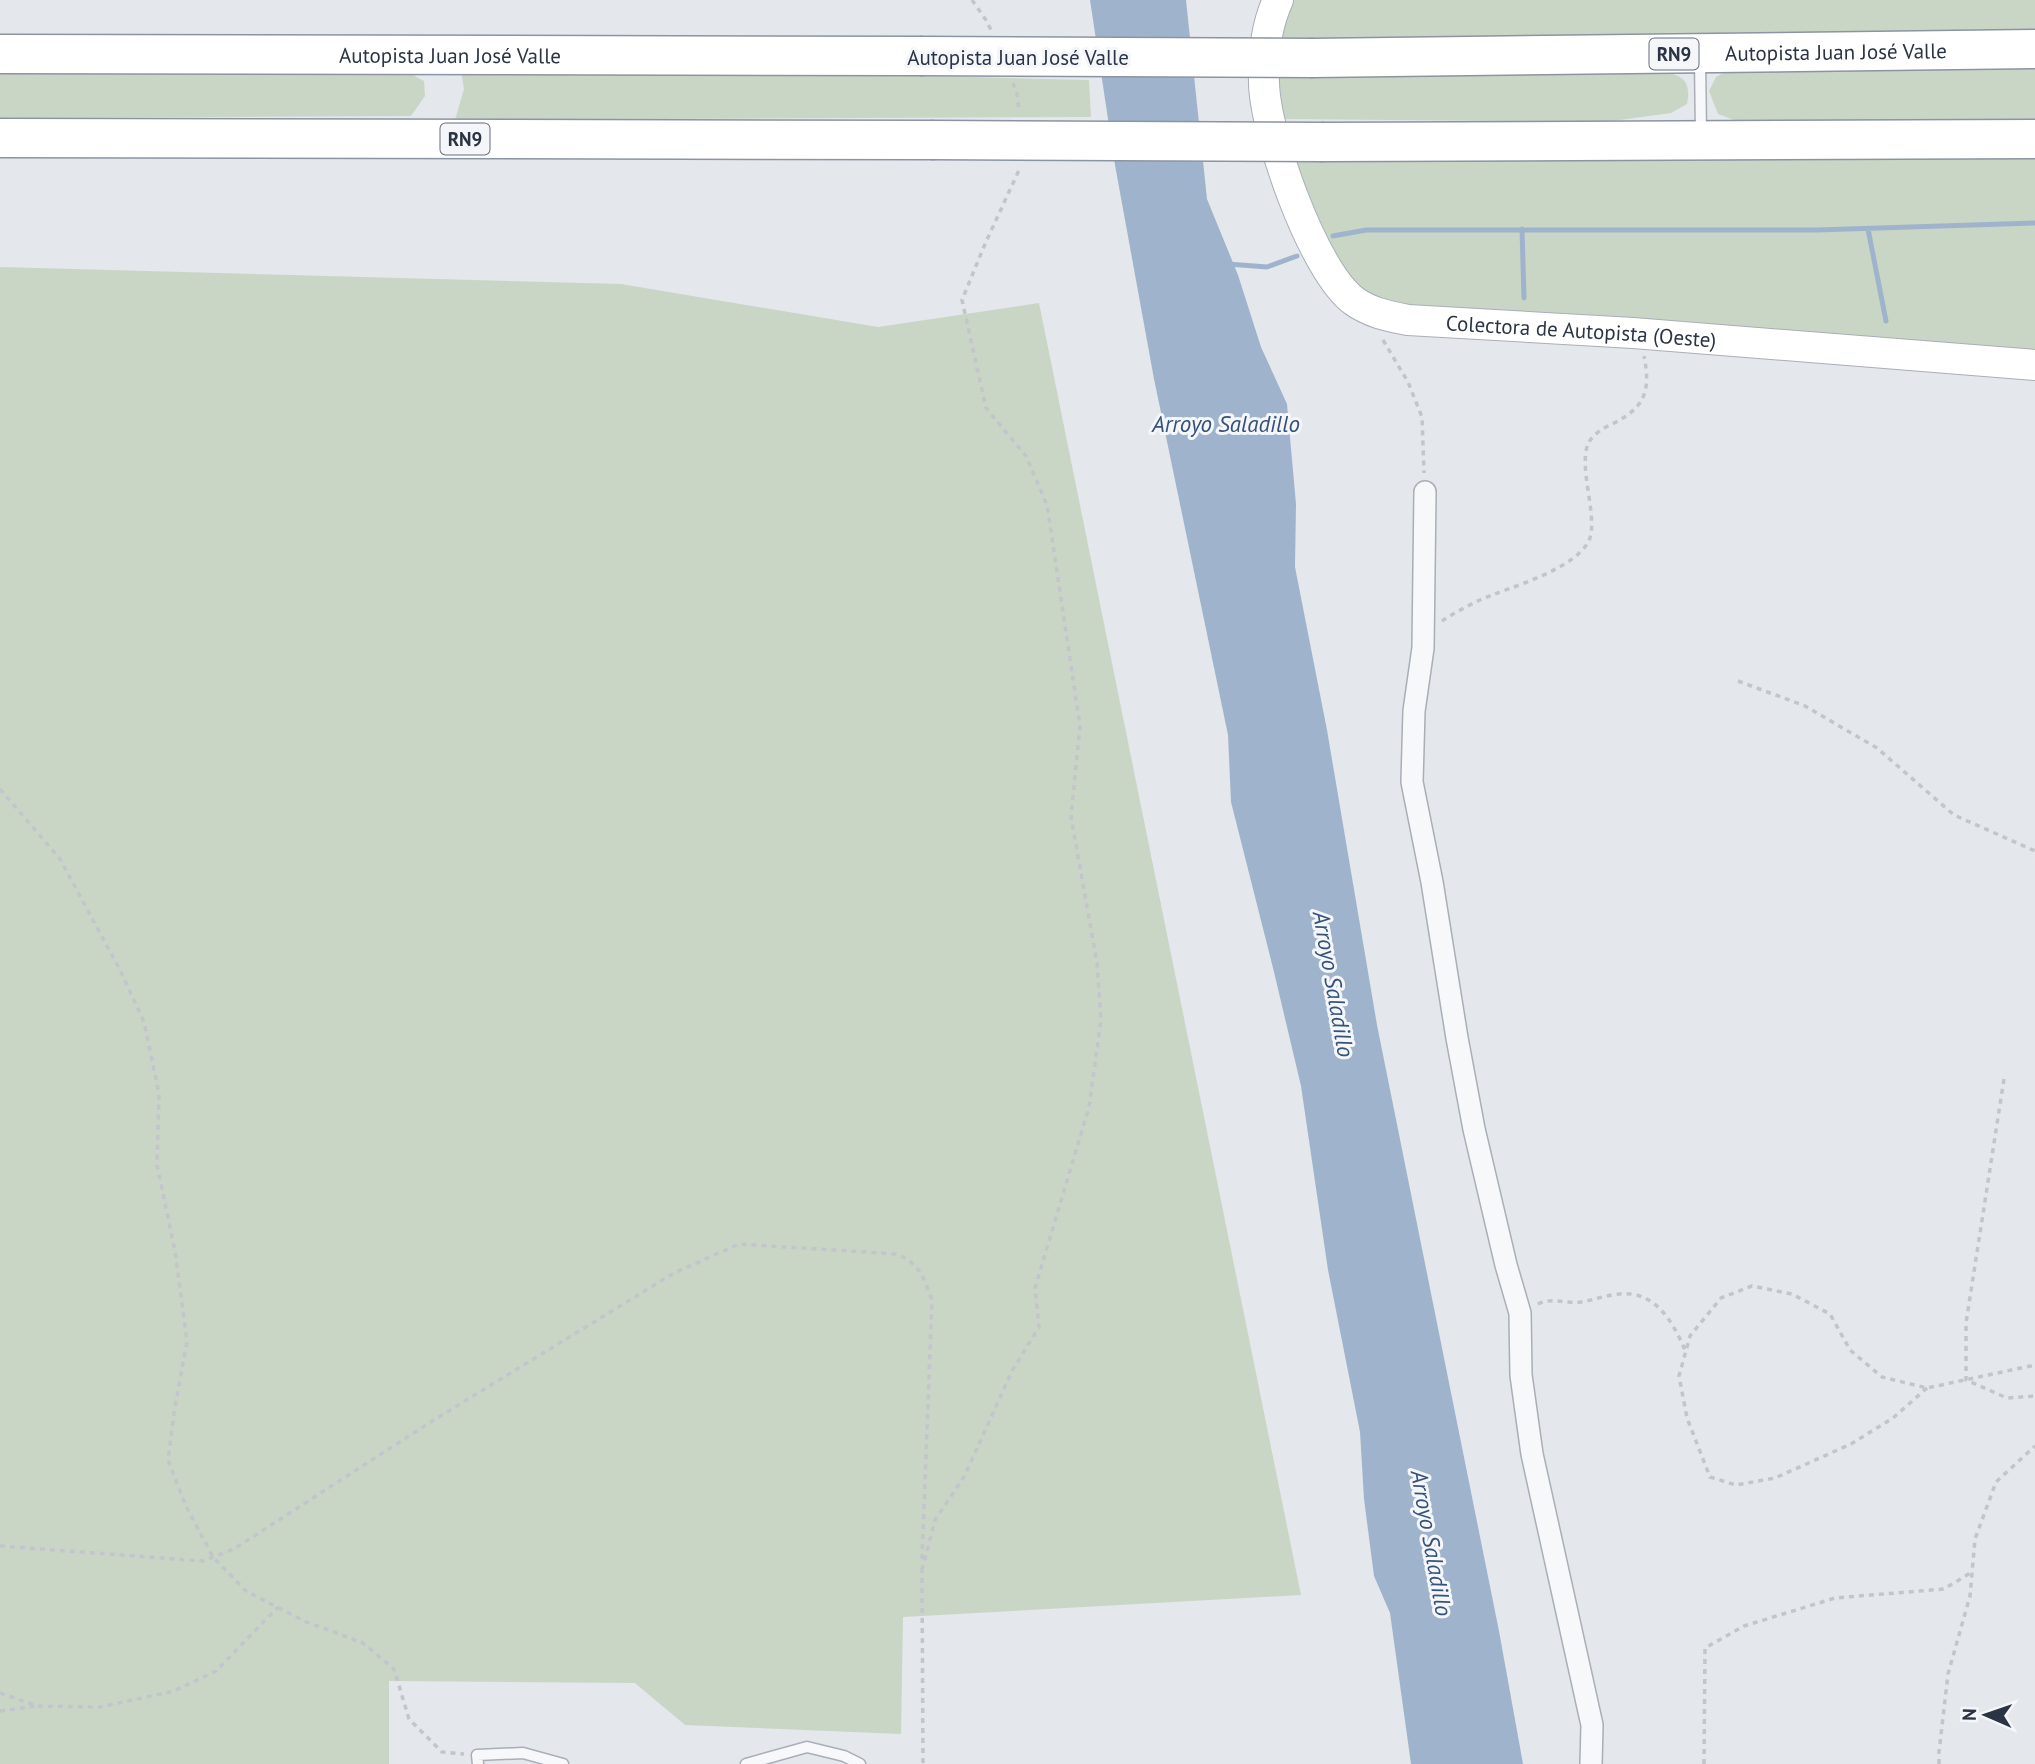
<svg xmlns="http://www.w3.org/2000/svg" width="2035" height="1764" viewBox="0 0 2035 1764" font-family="'PT Sans',sans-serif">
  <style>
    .green { fill: #c9d6c5 }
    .water { fill: #9fb4cc }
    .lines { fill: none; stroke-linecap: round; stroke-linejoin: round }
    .stream { stroke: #9fb4cc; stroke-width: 5 }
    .lane-casing { stroke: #a9aeb7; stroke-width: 13 }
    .street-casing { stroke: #a9aeb7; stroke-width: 24 }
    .secondary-casing { stroke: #a9aeb7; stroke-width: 32 }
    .highway-casing { stroke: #8b94a3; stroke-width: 41 }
    .path { stroke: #c2c5cb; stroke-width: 3.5; stroke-dasharray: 5 5; stroke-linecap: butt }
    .lane { stroke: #f7f8fa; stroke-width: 10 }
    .street { stroke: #f7f8fa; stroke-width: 21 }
    .secondary { stroke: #fff; stroke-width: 30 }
    .highway { stroke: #fff; stroke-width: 38 }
    .highway-bridge-casing { stroke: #8b94a3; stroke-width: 41; stroke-linecap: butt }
    .highway-bridge { stroke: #fff; stroke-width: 38 }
    .labels { text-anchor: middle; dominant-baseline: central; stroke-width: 6; stroke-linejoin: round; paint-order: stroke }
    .shield { fill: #f4f6f9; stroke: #676e7b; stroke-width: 2 }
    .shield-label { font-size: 19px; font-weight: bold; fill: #2b3445 }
    .street-label { font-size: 21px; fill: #2b3445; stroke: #f4f6f9 }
    .water-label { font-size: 23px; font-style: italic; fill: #34527a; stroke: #f4f6f9 }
  </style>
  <rect width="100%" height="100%" fill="#e4e7ec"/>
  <path class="green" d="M1292,0H2035V35L1279,42Z
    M1742,63L2035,64V122L1742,123L1718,114L1709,91L1716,77Z
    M460,65L1089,80L1091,117L455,120L464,89Z
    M0,69L404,70L424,81L425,96L411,116L0,118Z
    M1651,70C1675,74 1693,74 1687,104L1671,113L1605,122L1282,119L1277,73Z
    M2035,153V354L1383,304L1354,284L1334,252L1292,158Z
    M0,267L621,284L878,327L1039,303L1301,1595L903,1617L901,1734L685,1725L635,1683L389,1681V1764H0Z"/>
  <path class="water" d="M1090,0H1186L1207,199L1238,275L1261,347L1287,404L1296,504L1295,567L1327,730L1377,1025L1499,1631L1523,1764H1411L1390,1613L1374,1576L1364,1499L1360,1432L1328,1270L1301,1086L1274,972L1231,802L1228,735L1154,379L1115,165Z"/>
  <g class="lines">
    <path class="stream" d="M1522,229L1524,298
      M1868,229L1886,321
      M1333,236L1366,230H1817L2035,223
      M1228,264L1267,267L1297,256"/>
    <g class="lane-casing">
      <path id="lane" d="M1700,59L1701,134
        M478,1764L477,1755L523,1753L563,1764
        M746,1764L807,1747L844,1756L860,1764"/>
    </g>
    <g class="street-casing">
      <path id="street" d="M1425,492L1423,648L1414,711L1412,782L1432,882L1457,1038L1474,1129L1506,1265L1520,1313L1521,1375L1532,1454L1592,1725L1591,1764"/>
    </g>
    <g class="secondary-casing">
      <g id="secondary">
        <path id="s1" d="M1278,0C1266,26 1263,54 1264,83C1265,133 1313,271 1354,301C1371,313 1388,316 1408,320L1633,333L2035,365"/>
      </g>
    </g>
    <g class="highway-casing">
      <g id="highway">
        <path id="s2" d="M0,54L920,56"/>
        <path id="s3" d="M1313,58L2035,49"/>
        <path d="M0,138L931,140"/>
        <path d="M1324,142L2035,139"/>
      </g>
    </g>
    <path class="path" d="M972,0L986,20L991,30
      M1013,83L1017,94L1019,112
      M1383,340L1408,382L1422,417L1424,473
      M1442,621C1454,613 1467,606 1480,600C1506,588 1585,568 1591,534C1595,508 1579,466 1588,444C1592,435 1603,428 1612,424C1645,408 1651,391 1644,356
      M1738,681L1805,706L1877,748L1954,815L2035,851
      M0,789L60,859L120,970L144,1022L159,1094L157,1165L175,1251L187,1341L174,1413L168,1460L185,1504L213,1557L246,1591L304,1621L363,1643L394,1669L409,1719L442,1752L464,1754
      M2004,1079L1966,1323V1380L2007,1398L2035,1396
      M1538,1304C1552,1297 1566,1304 1581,1302C1594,1300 1606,1295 1619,1294C1655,1290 1673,1322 1685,1350
      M1927,1388L1893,1418L1851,1444L1775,1478L1736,1485L1710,1477L1687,1418L1679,1376L1690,1336L1721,1298L1752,1286L1792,1294L1830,1314L1850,1350L1882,1377L1927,1388L2035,1365
      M0,1546L203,1561L234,1549L429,1423L674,1273L739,1244L896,1254C920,1263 923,1277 932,1300L922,1561
      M922,1568L923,1764
      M922,1570L935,1520L964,1477L1012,1371L1039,1327L1035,1288L1089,1107L1101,1020L1097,963L1071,817L1080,726L1047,505L1026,456L986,408L962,300L985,244L1020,168
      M0,1693L38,1706L100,1707L174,1691L216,1671L278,1607
      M0,1711L36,1706
      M1704,1764L1705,1648L1744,1626L1835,1598L1944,1589L1972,1572
      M1939,1764V1752L1948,1674L1970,1596L1975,1539L1996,1482L2035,1446"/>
    <use href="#lane" class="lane"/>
    <use href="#street" class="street"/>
    <use href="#secondary" class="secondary"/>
    <use href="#highway" class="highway"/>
    <g class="highway-bridge-casing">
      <path id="highway-bridge" d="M920,56L1313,58
        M931,140L1324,142"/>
    </g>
    <use href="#highway-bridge" class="highway-bridge"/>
  </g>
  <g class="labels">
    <g class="shield">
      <rect x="1649.5" y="38.5" width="49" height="31" rx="5"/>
      <rect x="440.5" y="123.5" width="49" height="31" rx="5"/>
    </g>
    <g class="shield-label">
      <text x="1674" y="54">RN9</text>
      <text x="465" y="139">RN9</text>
    </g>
    <g class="street-label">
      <text stroke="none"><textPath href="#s3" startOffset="523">Autopista Juan José Valle</textPath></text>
      <text stroke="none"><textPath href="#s2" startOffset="450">Autopista Juan José Valle</textPath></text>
      <text x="1018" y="57">Autopista Juan José Valle</text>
      <text stroke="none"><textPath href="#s1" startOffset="556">Colectora de Autopista (Oeste)</textPath></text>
    </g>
    <g class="water-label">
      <text x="1226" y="423">Arroyo Saladillo</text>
      <text transform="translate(1334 984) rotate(80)">Arroyo Saladillo</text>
      <text transform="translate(1432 1543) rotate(80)">Arroyo Saladillo</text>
    </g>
  </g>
  <g transform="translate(1986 1715) rotate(272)" stroke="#f4f6f9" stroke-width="5" paint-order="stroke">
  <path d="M0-5L12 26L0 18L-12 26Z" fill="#2b3445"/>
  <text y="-10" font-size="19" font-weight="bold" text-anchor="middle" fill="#2b3445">N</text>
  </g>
</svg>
